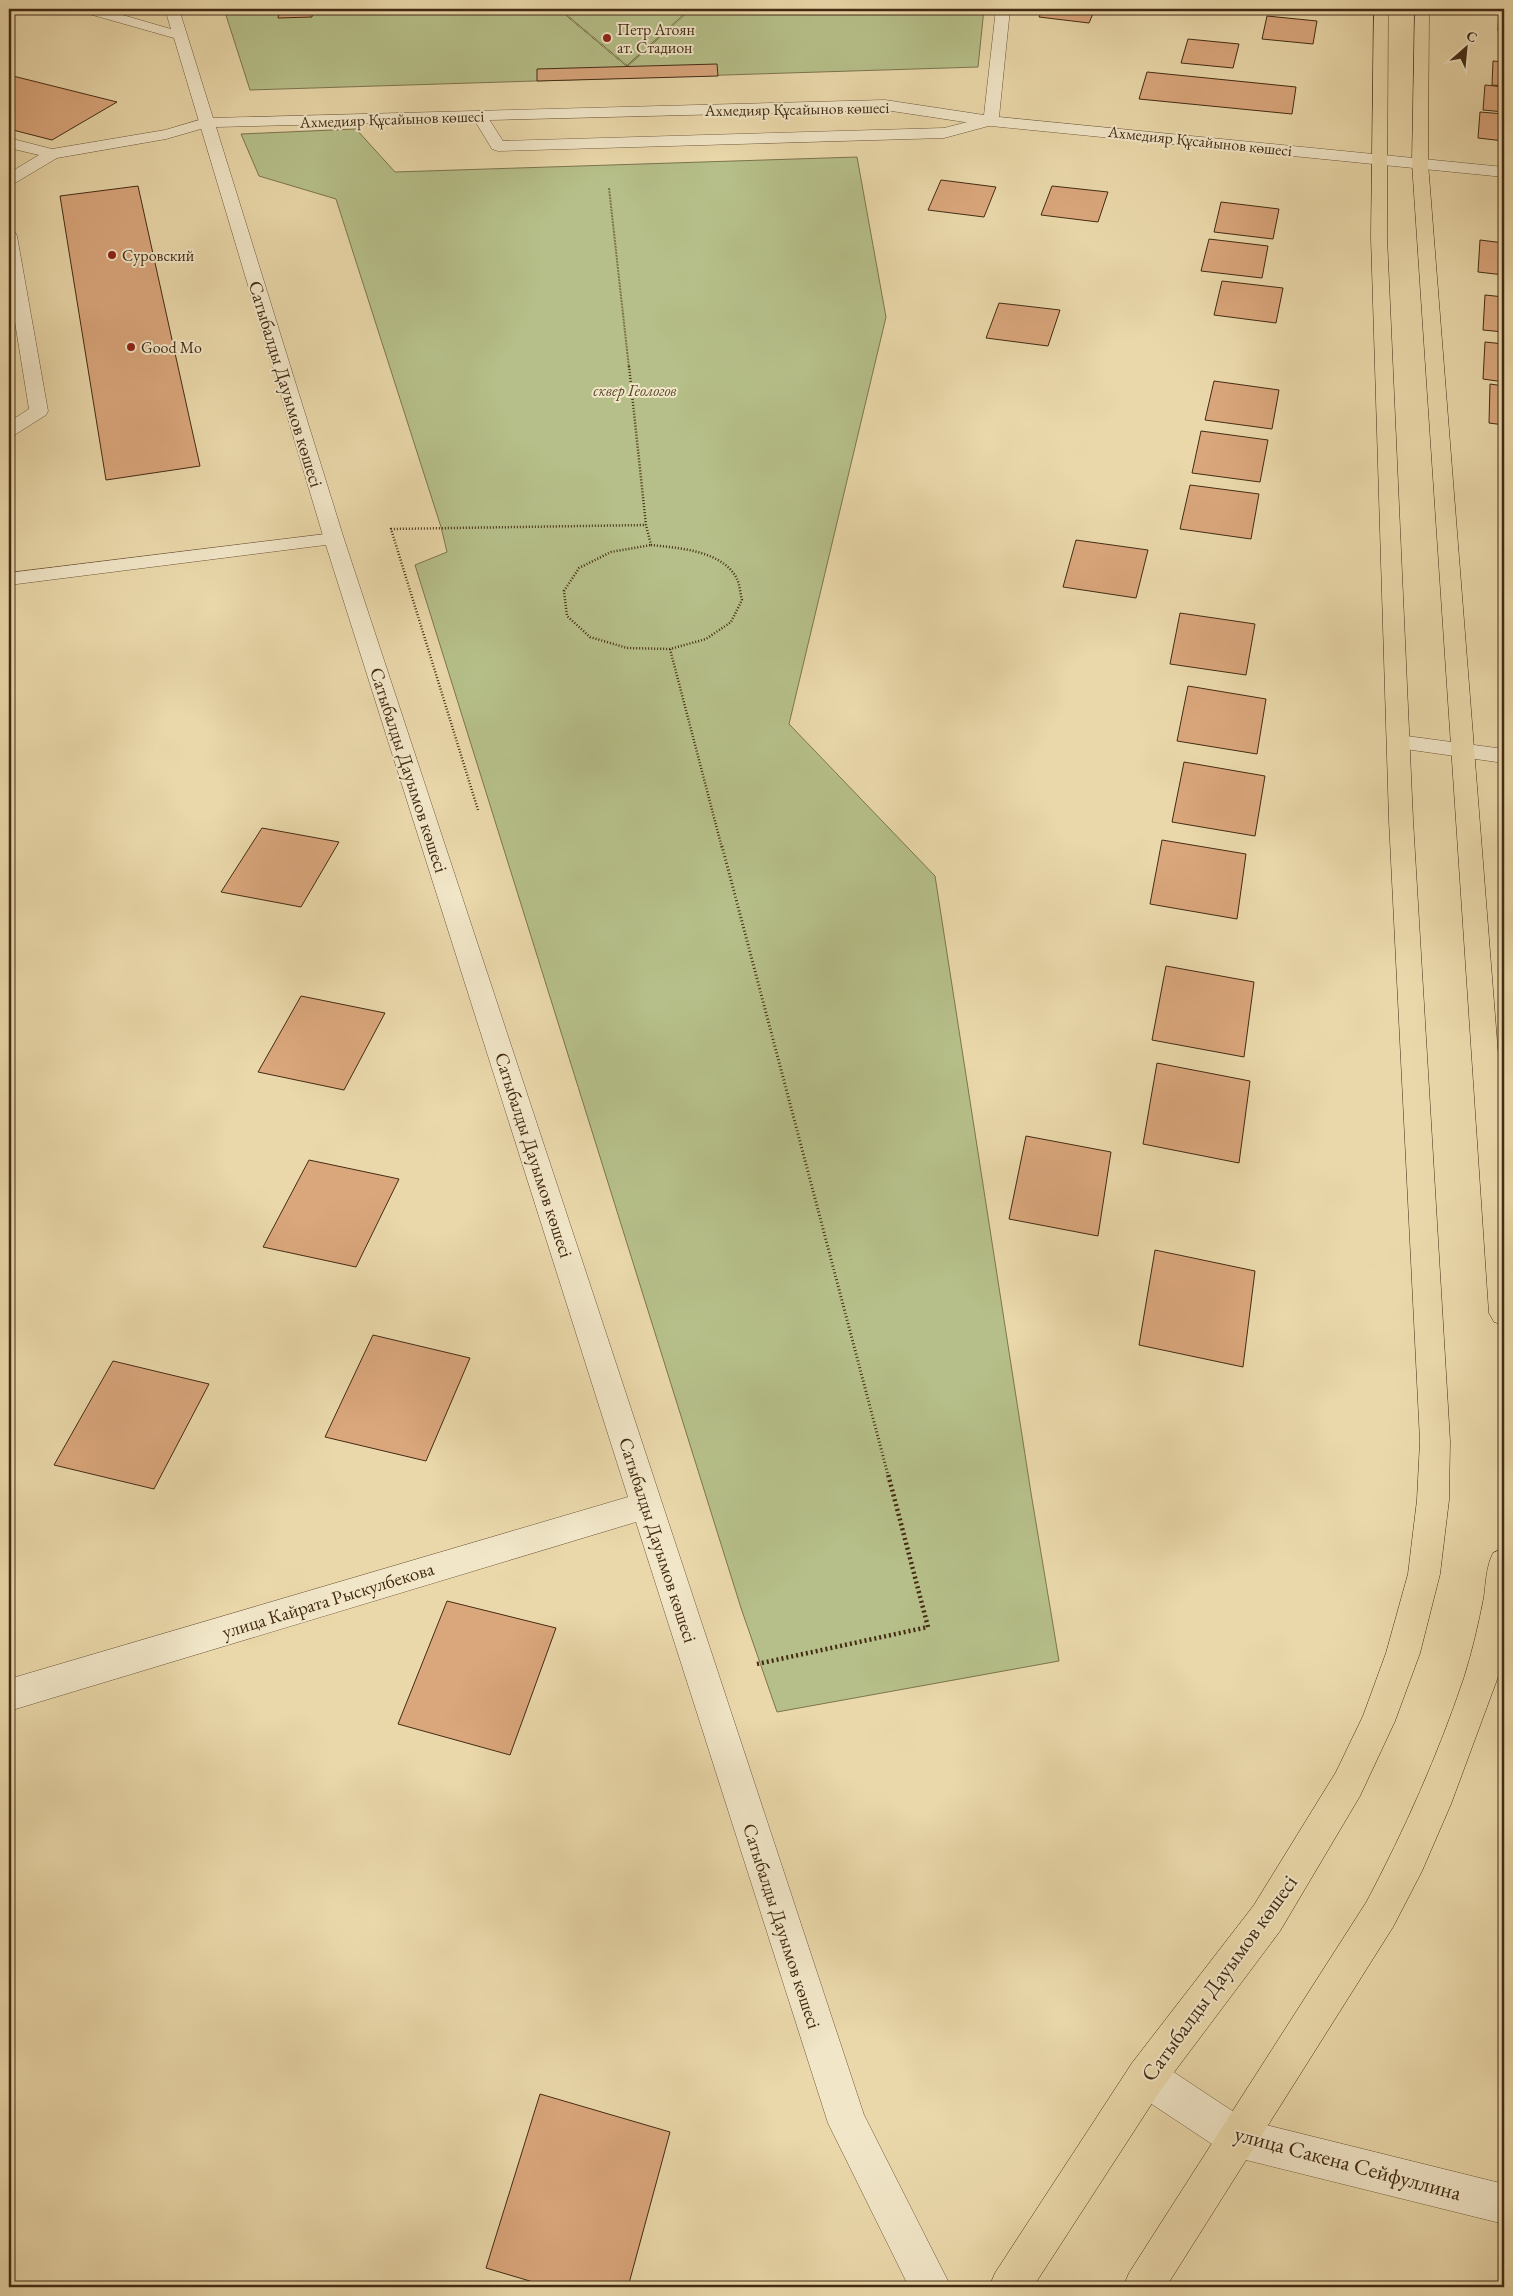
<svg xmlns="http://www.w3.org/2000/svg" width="1513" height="2296" viewBox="0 0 1513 2296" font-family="'EB Garamond',serif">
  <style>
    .green { fill: #b6bf89; stroke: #7c754e }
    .building { fill: #daa67c; stroke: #432b13 }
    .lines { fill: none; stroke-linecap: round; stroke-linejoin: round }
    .service-casing { stroke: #6d5639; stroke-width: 1 }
    .minor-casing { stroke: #6d5639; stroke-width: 1 }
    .tertiary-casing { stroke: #6d5639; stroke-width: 1 }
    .primary-casing { stroke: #432b13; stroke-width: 1 }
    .path-far3 { stroke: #432b13; stroke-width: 2; stroke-dasharray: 0.5 1; stroke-linecap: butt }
    .path-far2 { stroke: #432b13; stroke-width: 2.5; stroke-dasharray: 1 2; stroke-linecap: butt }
    .path-far1 { stroke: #432b13; stroke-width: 3; stroke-dasharray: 1 2.5; stroke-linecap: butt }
    .path { stroke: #432b13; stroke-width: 4.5; stroke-dasharray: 2 3; stroke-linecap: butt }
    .service { fill: #f1e6c8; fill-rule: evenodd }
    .minor { fill: #f1e6c8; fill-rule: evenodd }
    .tertiary { fill: #f1e6c8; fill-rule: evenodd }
    .primary { fill: #ead8aa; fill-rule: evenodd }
    .poi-dot { fill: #8f2418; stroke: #f1e6c8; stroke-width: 2 }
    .labels { text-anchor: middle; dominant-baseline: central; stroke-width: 4; stroke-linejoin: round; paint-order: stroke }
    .far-poi-label { font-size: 16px; fill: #432b13; stroke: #f1e6c8; text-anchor: start }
    .far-street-label { font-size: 16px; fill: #432b13; stroke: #f1e6c8 }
    .far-park-label { font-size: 16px; font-style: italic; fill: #5a492b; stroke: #f1e6c8 }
    .street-label { font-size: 19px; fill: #432b13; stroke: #f1e6c8 }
    .near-street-label { font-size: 22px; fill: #432b13; stroke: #f1e6c8 }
  </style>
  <rect width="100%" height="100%" fill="#ead8aa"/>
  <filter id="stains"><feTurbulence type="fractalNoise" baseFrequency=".004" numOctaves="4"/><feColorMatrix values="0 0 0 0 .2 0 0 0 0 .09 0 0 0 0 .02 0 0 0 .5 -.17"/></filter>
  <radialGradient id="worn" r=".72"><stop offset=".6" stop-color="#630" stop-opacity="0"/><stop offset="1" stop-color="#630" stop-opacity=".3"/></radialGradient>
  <path class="green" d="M224,9H984L978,67L250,90Z
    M356,129L395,172L857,157L886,317L789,724L935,876L1031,1493L1059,1661L777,1712L741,1608L415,565L447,552L441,527L336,199L259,176L241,134Z"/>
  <path class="building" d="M280,9H313L312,17L278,18Z
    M1043,9H1095L1089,23L1039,17Z
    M1264,9H1315L1314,14Z
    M1499,9H1504V32L1498,31Z
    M1267,16L1317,21L1313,44L1262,39Z
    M1188,39L1239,44L1233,68L1181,63Z
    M1493,61L1504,62V86L1492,85Z
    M717,64L718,76L537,81V69Z
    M1147,72L1296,87L1292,114L1139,99Z
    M9,75L117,102L52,140L9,129Z
    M1485,85L1504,87V112L1483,110Z
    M1480,112L1504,114V141L1478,138Z
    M941,180L996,187L984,217L928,210Z
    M138,186L200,466L106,480L60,196Z
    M1052,186L1108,192L1098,222L1041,215Z
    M1221,202L1279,209L1273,239L1214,232Z
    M1209,239L1268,246L1262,278L1201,271Z
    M1480,240L1504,243V275L1478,272Z
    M1222,281L1283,288L1276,323L1214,315Z
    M1485,295L1504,297V332L1483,330Z
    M999,303L1060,310L1048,346L986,338Z
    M1485,342L1504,344V382L1483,379Z
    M1214,381L1279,390L1272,429L1205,420Z
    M1490,384L1504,386V425L1489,423Z
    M1201,431L1268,440L1260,482L1192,473Z
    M1190,485L1259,494L1251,539L1180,529Z
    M1076,540L1148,550L1136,598L1063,587Z
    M1180,613L1255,624L1246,675L1170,664Z
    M1188,686L1266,699L1257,754L1177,741Z
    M1184,762L1265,776L1255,836L1172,822Z
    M262,828L339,842L301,907L221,892Z
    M1162,840L1246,854L1237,919L1150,904Z
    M1166,966L1254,982L1244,1057L1152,1040Z
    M301,996L385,1013L344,1090L258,1072Z
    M1157,1063L1250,1081L1239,1163L1143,1144Z
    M1026,1136L1111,1152L1098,1236L1009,1219Z
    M309,1160L399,1179L356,1267L263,1247Z
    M1155,1250L1255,1271L1243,1367L1139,1345Z
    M373,1335L470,1358L426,1461L325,1437Z
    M113,1361L209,1384L154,1489L54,1465Z
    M447,1601L556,1628L510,1755L398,1724Z
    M540,2094L670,2132L628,2287H550L486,2268Z"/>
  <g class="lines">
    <g class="service-casing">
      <path id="service" d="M480,111L485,113L503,141L944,128L991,116L996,118L999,121L996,124L944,138L498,151L492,149L472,116L475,113Z
        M206,118L211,120L214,123L211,126L166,139L57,158L15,183L9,185V173L39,155L9,148V138L52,149L165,130Z
        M9,231L15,232L17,236L48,411L46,415L16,434L9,436V422L29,409L9,285Z
        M334,533L341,535L344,539L341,543L9,585V573Z"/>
    </g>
    <g class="minor-casing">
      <path id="minor" d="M80,9H102L171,29L165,9H179L213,118L885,100L984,115L996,9H1010L999,117L1504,167V177L991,126L885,110L216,127L344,539L864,2115L951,2287H909L828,2123L636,1522L9,1711V1679L628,1497L324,539L174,38L82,12Z
        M1146,2058L1160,2063L1246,2120L1504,2184V2224L1238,2158L1224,2152L1132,2091L1127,2077L1132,2063Z"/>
    </g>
    <g class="tertiary-casing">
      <path id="tertiary" d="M1399,735L1504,749V763L1391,747L1388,742L1391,737Z"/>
    </g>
    <g class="primary-casing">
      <path id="primary" d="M1374,9H1388L1387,237L1413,820L1450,1441L1449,1500L1440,1574L1420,1653L1395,1721L1360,1796L1280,1931L1160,2091L1033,2287H989L995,2273L1132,2063L1254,1905L1336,1772L1363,1716L1386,1653L1408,1574L1417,1500L1420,1441L1389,820L1371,237Z
        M1415,9H1429L1428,163L1504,1130V1325L1494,1322L1489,1313L1412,163Z
        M1504,1548V1650L1498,1677L1451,1804L1422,1871L1393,1927L1166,2287H1123L1129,2273L1367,1901C1405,1829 1438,1755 1464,1678C1472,1653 1479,1623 1484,1597C1486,1582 1486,1567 1493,1553Z"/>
    </g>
    <path class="path-far3" d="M565,14L627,66L686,13
      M609,188L629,368"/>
    <path class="path-far2" d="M629,366L646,525L651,545
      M651,545C678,548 720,550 736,577C740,584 740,593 742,600L731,622L706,639L670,649L627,648L590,637L567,616L564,591L579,568L611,552Z
      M670,649L722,848
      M478,810L391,529L646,525"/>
    <path class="path-far1" d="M722,846L888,1475"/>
    <path class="path" d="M757,1664L928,1627L888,1474"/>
    <use href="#service" class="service"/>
    <use href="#minor" class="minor"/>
    <use href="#tertiary" class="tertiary"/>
    <use href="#primary" class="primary"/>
  </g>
  <g class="poi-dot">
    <circle cx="607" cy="38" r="5"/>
    <circle cx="112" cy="255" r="5"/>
    <circle cx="131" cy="347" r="5"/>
  </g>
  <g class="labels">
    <g class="far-poi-label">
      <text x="617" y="29">Петр Атоян<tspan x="617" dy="18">ат. Стадион</tspan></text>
      <text x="122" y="255">Суровский</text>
      <text x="141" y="347">Good Mo</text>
    </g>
    <g class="far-street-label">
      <text transform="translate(797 109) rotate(-1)">Ахмедияр Құсайынов көшесі</text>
      <text transform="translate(392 119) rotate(-2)">Ахмедияр Құсайынов көшесі</text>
      <text transform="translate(1200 141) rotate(6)">Ахмедияр Құсайынов көшесі</text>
    </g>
    <g class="far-park-label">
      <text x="635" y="390">сквер Геологов</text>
    </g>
    <g class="street-label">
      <text transform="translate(286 384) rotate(73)">Сатыбалды Дауымов көшесі</text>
      <text transform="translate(409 770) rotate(72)">Сатыбалды Дауымов көшесі</text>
      <text transform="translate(534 1155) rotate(72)">Сатыбалды Дауымов көшесі</text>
      <text transform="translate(658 1540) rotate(72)">Сатыбалды Дауымов көшесі</text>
      <text transform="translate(328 1600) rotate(-17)">улица Кайрата Рыскулбекова</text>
      <text transform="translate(782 1926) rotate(72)">Сатыбалды Дауымов көшесі</text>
    </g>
    <g class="near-street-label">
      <text transform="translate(1219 1978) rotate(-54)">Сатыбалды Дауымов көшесі</text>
      <text transform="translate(1348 2163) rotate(15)">улица Сакена Сейфуллина</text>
    </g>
  </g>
  <rect width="1513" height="2296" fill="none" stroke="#ead8aa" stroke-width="30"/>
  <rect x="10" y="10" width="1493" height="2276" fill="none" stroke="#432b13" stroke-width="2.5"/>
  <rect x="15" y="15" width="1483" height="2266" fill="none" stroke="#432b13"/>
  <g transform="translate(1466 48) rotate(27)" stroke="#f1e6c8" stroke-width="4" paint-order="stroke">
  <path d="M0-4L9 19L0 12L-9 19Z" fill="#432b13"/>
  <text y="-8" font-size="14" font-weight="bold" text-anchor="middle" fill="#432b13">С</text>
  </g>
  <rect width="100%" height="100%" filter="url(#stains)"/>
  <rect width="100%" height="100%" fill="url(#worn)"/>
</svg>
